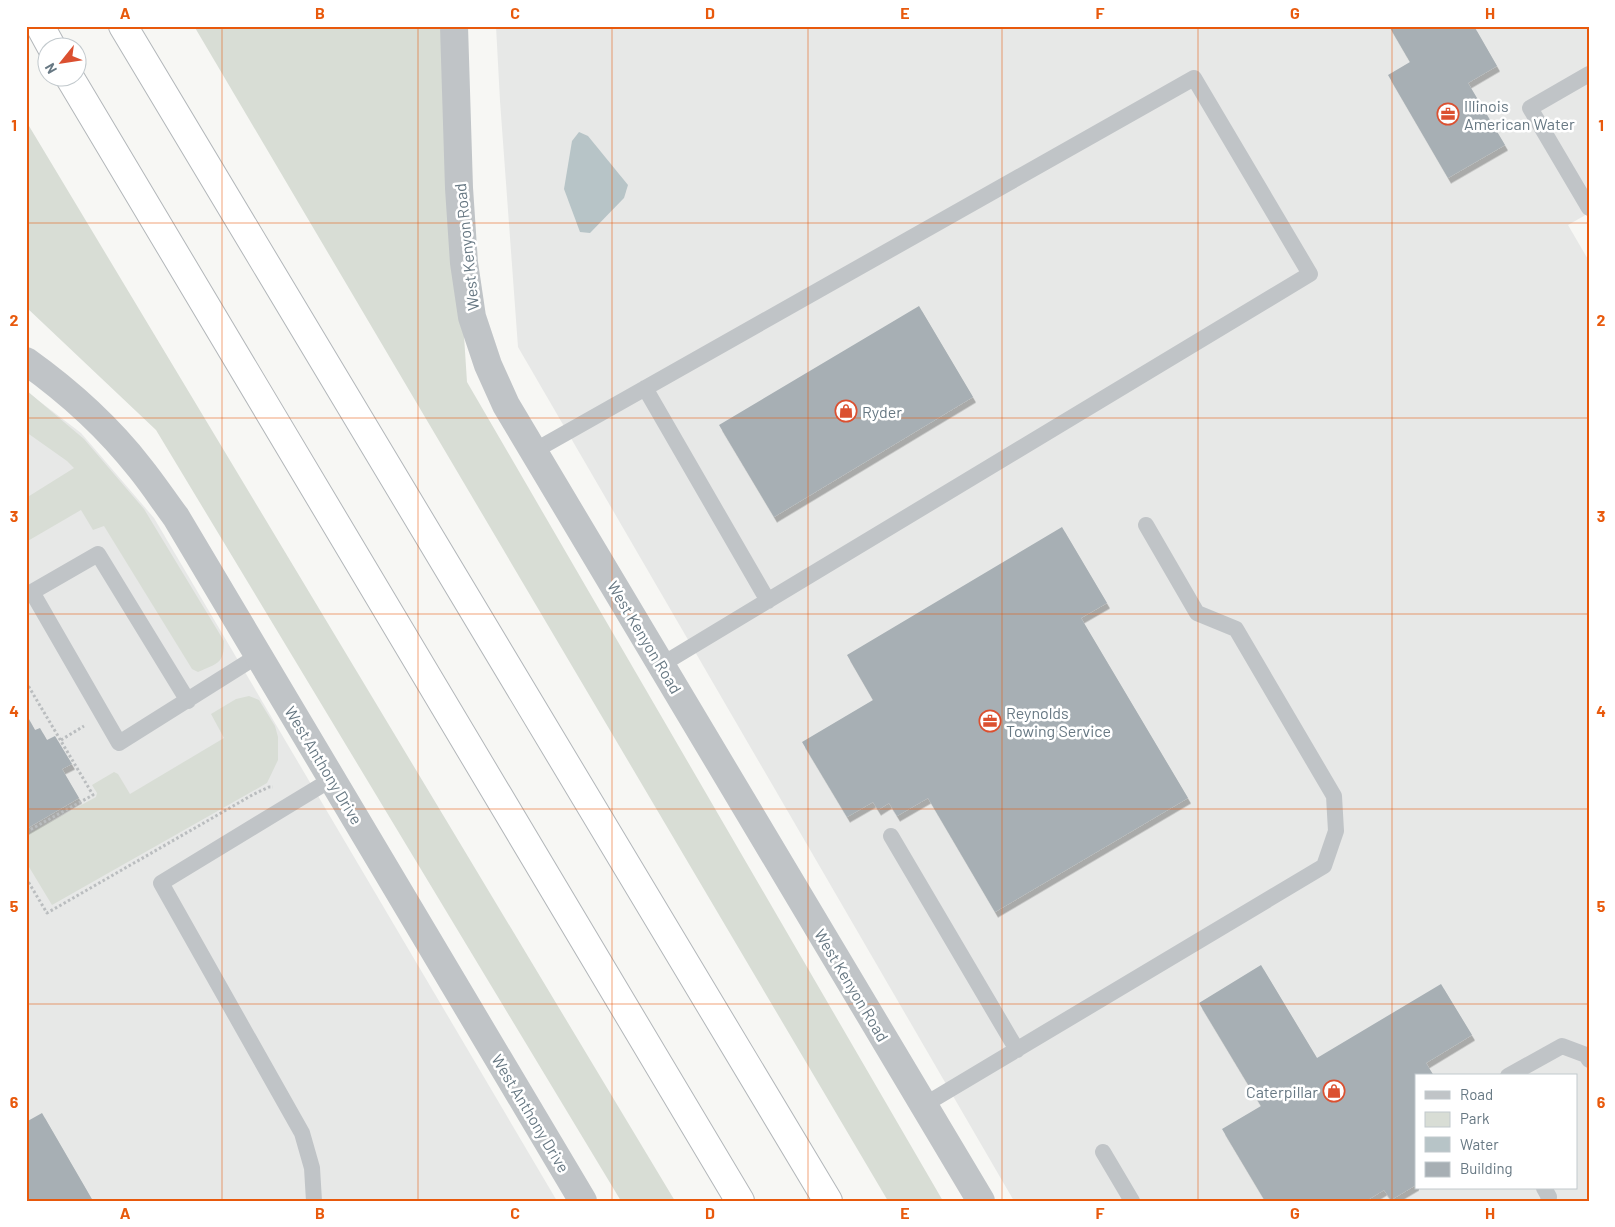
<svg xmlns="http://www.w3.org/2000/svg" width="1615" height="1227" viewBox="0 0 1615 1227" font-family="Barlow,sans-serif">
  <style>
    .built { fill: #e7e8e7; fill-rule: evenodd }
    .green { fill: #d8ddd5 }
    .water { fill: #b7c4c7 }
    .building { fill: #a7afb4; filter: url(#shadow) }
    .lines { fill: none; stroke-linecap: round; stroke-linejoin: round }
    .motorway-casing { stroke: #b3b7ba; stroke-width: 30 }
    .path { stroke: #babdbf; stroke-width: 3; stroke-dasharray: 2.5 2.5; stroke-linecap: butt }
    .service { stroke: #c0c4c7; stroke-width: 16 }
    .minor { stroke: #c0c4c7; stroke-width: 28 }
    .motorway { stroke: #fff; stroke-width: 28 }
    .grid { fill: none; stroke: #e8590c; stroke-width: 1; stroke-opacity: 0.55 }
    .labels { text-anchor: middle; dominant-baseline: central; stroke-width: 5; stroke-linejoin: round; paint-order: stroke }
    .poi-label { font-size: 16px; fill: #677883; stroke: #fff; text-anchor: start }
    .street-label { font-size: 16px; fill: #677883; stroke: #fff }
    .neatline { fill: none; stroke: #e8590c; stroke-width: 2 }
    .grid-label { font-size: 16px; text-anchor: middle; font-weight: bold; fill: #e8590c }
  </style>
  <defs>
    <filter id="shadow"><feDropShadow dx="3" dy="5.5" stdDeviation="0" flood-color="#0004"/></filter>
  </defs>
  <rect width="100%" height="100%" fill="#f7f7f4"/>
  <path class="built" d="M496,26H1589V213L1568,225L1589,261V1201H1014L518,347L500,101ZM1416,1076H1576V1188H1416Z
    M26,391L81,433L154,518L557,1201H26Z"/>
  <path class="green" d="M194,26H444L467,382L943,1201H888Z
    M26,121L675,1201H621L156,430L26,307Z
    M26,390L84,439L144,509L224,641C224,664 218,663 198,672L192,669L104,526L93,530L81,510L26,542V498L74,468L67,461L26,432Z
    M249,696L259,700L275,726L278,737V760L267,783L52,905L26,862V835L96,797L97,793L92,785L114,772L118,774L130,794L224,738L211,714L236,699Z"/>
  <path class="water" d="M579,132L588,136L628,185L624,198L590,233L580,232L564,189L572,141Z"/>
  <path class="building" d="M1389,26H1474L1497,66L1468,83L1505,145L1448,178L1388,75L1410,62Z
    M919,306L973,397L774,517L719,425Z
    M1062,527L1107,603L1081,618L1188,798L995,912L928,798L897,816L889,803L878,810L873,802L847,817L802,742L873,700L847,655Z
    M26,714L35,730L40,728L47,740L55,736L72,764L62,769L79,798L26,829Z
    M1261,965L1317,1058L1441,984L1472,1035L1426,1063L1434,1076H1416V1185L1391,1200L1384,1190L1366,1201H1265L1222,1129L1261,1106L1199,1003Z
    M42,1113L93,1201H26V1122Z"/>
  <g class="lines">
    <g class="motorway-casing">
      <path id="motorway" d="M40,26L52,48
        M123,26L828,1201
        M70,78L740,1201"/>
    </g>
    <path class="path" d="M26,682L93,795L26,832
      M61,740L84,726
      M26,878L47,913L254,794L269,787H273"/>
    <path class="service" d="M1589,74L1530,108L1589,208
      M645,388L768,601
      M534,451L1194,78L1310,274L661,665
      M188,701L98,554L32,592L119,743L259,655
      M891,836L1017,1050
      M1508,1076L1562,1046L1586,1055L1589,1060
      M924,1105L1324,866L1336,831L1334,796L1236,629L1197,613L1146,525
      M1103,1152L1132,1201
      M1544,1188L1549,1197L1548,1201
      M314,1201L312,1168L302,1133L161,883L332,779"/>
    <path class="minor" d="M454,26L459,188L464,263L472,317L488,365L506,405L981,1201
      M26,361C68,391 108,427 140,468C153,484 164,501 176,517L583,1201"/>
    <use href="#motorway" class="motorway"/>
  </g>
  <path class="grid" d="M222,26V1201M418,26V1201M612,26V1201M808,26V1201M1002,26V1201M1198,26V1201M1392,26V1201M26,223H1589M26,418H1589M26,614H1589M26,809H1589M26,1004H1589"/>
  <defs>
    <g id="office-ring" transform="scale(1.125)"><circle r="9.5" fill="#fff" stroke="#db5030" stroke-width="1.5"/><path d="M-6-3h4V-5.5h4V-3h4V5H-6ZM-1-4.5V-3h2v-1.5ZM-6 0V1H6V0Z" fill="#db5030"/></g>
    <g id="shop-ring" transform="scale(1.125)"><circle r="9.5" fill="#fff" stroke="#db5030" stroke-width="1.5"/><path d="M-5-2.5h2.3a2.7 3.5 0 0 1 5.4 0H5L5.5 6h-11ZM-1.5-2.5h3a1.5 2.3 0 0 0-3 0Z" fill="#db5030"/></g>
  </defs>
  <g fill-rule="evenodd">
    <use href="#office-ring" x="1448" y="114"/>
    <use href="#shop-ring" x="846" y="411"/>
    <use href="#office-ring" x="990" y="721"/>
    <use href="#shop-ring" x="1334" y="1091"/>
  </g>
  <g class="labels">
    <g class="poi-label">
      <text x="1464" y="105">Illinois<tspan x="1464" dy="18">American Water</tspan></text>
      <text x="862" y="411">Ryder</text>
      <text x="1006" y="712">Reynolds<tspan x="1006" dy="18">Towing Service</tspan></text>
      <text x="1318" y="1091" text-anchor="end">Caterpillar</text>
    </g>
    <g class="street-label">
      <text transform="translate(466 247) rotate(-96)">West Kenyon Road</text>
      <text transform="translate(645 637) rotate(59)">West Kenyon Road</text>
      <text transform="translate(324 765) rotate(59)">West Anthony Drive</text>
      <text transform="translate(852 985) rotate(59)">West Kenyon Road</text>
      <text transform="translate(531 1113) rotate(59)">West Anthony Drive</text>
    </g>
  </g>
  <rect width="1615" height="1227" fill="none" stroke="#ffffff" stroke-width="55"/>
  <rect x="1415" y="1074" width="162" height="115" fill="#ffffff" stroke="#c2c9cd"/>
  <rect x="1425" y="1091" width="25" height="8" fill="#c0c4c7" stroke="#c2c9cd"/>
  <text x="1460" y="1100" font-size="15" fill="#677883">Road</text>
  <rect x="1425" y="1112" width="25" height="15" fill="#d8ddd5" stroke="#c2c9cd"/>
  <text x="1460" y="1124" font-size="15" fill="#677883">Park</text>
  <rect x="1425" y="1137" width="25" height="15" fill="#b7c4c7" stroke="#c2c9cd"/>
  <text x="1460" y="1150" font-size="15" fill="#677883">Water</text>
  <rect x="1425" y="1162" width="25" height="15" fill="#a7afb4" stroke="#c2c9cd"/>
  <text x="1460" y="1174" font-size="15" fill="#677883">Building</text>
  <g transform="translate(62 62) rotate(240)"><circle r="24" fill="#ffffff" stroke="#c2c9cd"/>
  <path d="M0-4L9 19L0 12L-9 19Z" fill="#db5030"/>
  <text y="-8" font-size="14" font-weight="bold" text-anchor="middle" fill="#677883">N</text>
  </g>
  <rect x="28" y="28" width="1560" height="1172" class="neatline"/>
  <g class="grid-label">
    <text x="125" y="19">A</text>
    <text x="320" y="19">B</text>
    <text x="515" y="19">C</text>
    <text x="710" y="19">D</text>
    <text x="905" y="19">E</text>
    <text x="1100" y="19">F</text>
    <text x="1295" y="19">G</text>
    <text x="1490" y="19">H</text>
    <text x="14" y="131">1</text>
    <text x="1601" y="131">1</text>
    <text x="14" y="326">2</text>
    <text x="1601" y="326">2</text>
    <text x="14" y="522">3</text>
    <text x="1601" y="522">3</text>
    <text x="14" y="717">4</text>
    <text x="1601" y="717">4</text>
    <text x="14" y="912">5</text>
    <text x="1601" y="912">5</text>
    <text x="14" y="1108">6</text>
    <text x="1601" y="1108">6</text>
    <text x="125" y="1219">A</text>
    <text x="320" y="1219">B</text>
    <text x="515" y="1219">C</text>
    <text x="710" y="1219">D</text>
    <text x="905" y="1219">E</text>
    <text x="1100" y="1219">F</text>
    <text x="1295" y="1219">G</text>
    <text x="1490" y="1219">H</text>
  </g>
</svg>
